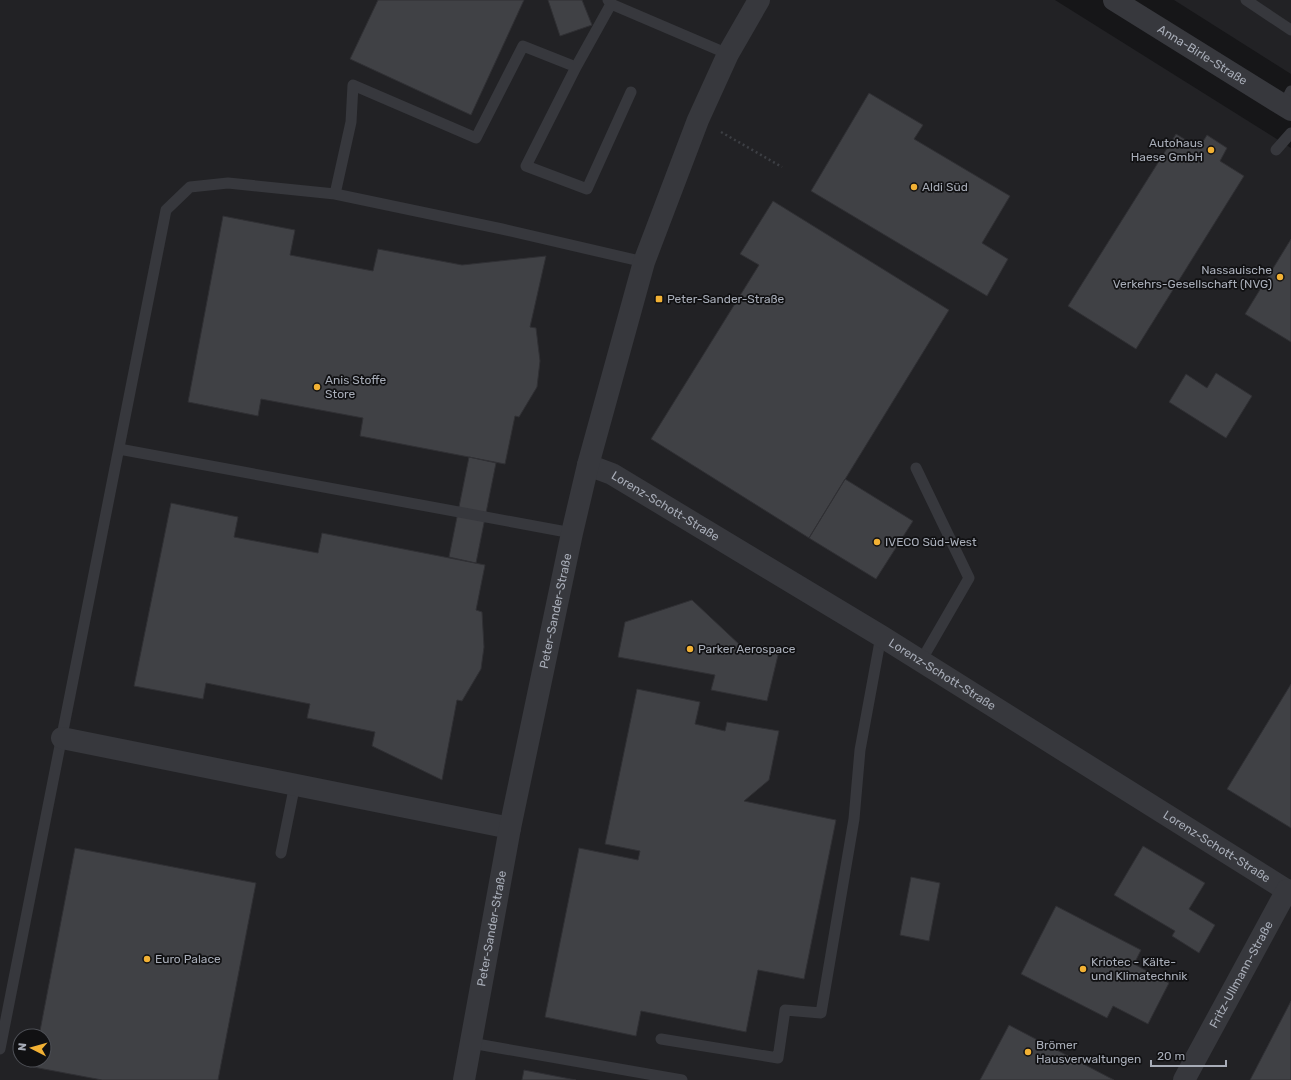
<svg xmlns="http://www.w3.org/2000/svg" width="1291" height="1080" viewBox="0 0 1291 1080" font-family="Rubik,sans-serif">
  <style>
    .built { fill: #222225; fill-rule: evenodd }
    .building { fill: #404145; stroke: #303034 }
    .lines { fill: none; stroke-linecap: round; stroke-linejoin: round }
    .path { stroke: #3d3f44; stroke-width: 2.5; stroke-dasharray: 2 3; stroke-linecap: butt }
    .lane { stroke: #37383d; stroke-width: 11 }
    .street { stroke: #37383d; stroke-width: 22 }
    .poi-dot { fill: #f2b134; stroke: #111113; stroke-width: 1.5 }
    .labels { text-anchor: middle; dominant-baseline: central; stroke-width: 3.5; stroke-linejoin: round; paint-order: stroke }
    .street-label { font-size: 12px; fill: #a8adb8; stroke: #111113 }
    .poi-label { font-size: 12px; fill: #a8adb8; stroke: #111113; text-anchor: start }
  </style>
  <rect width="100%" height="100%" fill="#161618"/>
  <path class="built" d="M0,0H1055L1291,148V1080H0ZM20,1036H44V1060H20Z
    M1174,0H1291V74Z"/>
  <path class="building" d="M378,0H524L471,115L350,59Z
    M548,0H582L592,25L560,36Z
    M869,93L923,125L914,139L1010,196L982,243L1008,259L987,296L811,191Z
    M1176,134L1199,148L1207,135L1227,148L1220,161L1244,176L1136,349L1068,306Z
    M773,201L949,310L809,538L651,439L759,265L740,254Z
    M223,216L295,230L290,255L373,271L378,249L462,265L546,256L530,327L536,328L540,361L537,387L519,417L515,416L505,464L360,436L363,418L261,399L258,416L188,402Z
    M1291,239V342L1245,314Z
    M1216,373L1252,396L1226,438L1169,402L1186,374L1207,388Z
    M469,457L496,463L476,563L449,557Z
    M845,479L913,521L876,579L809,538Z
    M171,503L238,517L234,537L318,553L322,533L485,565L476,610L482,612L484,647L481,669L462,701L457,700L442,780L372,746L375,732L307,718L310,704L206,683L203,699L134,686Z
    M692,600L741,646L779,651L767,701L711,690L715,675L618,657L625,622Z
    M1291,684V828L1227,789Z
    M637,689L700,702L695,724L725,731L727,722L779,731L769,780L744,801L836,820L804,979L758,970L746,1032L641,1011L636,1036L545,1017L579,848L638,860L640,851L605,844Z
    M1143,846L1205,883L1189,909L1215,925L1199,953L1172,936L1175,931L1114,895Z
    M75,848L256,883L218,1080H102L33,1067L34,1060H44V1036H39Z
    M911,877L940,883L929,941L900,935Z
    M1056,906L1141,950L1134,964L1169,983L1148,1024L1113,1006L1107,1018L1021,974Z
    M1291,1001V1080H1250Z
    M1009,1025L1114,1080H980Z
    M524,1070L576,1080H522Z"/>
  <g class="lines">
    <path class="path" d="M721,132L782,167"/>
    <path class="lane" d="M1246,0L1291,30
      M611,4L728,54
      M576,67L611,4L608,0
      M1284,105L1291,91
      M1276,150L1291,133
      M335,194L351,122L353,85L476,138L523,46L576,67L526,166L587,189L631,92
      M119,449L572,533
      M916,468L969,578L921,661
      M281,853L295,784
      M661,1039L778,1058L785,1010L821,1013L854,819L860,750L881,636
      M471,1043L682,1080
      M0,1049L166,210L190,187L228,183L335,194L502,229L644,262"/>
    <g class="street">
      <path id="s1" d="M1114,0L1291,110"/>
      <path id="s2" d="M588,465L612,474L881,636L1291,893"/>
      <path d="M62,738L510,828"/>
      <path id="s3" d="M464,1080L510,828L572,533L588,465L644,262L698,120L728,54L759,0"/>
      <path id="s4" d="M1184,1080L1287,890"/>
    </g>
  </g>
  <g class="poi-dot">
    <circle cx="1211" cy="150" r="4"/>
    <circle cx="914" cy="187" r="4"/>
    <circle cx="1280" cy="277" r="4"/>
    <rect x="655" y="295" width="8" height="8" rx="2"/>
    <circle cx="317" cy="387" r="4"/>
    <circle cx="877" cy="542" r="4"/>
    <circle cx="690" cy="649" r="4"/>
    <circle cx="147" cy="959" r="4"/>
    <circle cx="1083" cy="969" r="4"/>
    <circle cx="1028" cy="1052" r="4"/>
  </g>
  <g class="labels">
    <g class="street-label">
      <text stroke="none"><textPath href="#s1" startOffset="104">Anna-Birle-Straße</textPath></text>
      <text stroke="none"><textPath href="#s2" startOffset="88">Lorenz-Schott-Straße</textPath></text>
      <text stroke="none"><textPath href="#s3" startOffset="478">Peter-Sander-Straße</textPath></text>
      <text stroke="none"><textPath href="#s2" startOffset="412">Lorenz-Schott-Straße</textPath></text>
      <text stroke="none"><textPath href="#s2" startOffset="736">Lorenz-Schott-Straße</textPath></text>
      <text stroke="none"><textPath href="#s3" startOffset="154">Peter-Sander-Straße</textPath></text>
      <text stroke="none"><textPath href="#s4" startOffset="120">Fritz-Ullmann-Straße</textPath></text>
    </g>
    <g class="poi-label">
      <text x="1203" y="143" text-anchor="end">Autohaus<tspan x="1203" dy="14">Haese GmbH</tspan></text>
      <text x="922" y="187">Aldi Süd</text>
      <text x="1272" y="270" text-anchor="end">Nassauische<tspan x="1272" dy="14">Verkehrs-Gesellschaft (NVG)</tspan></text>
      <text x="667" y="299">Peter-Sander-Straße</text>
      <text x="325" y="380">Anis Stoffe<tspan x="325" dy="14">Store</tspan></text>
      <text x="885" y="542">IVECO Süd-West</text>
      <text x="698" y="649">Parker Aerospace</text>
      <text x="155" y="959">Euro Palace</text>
      <text x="1091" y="962">Kriotec - Kälte-<tspan x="1091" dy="14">und Klimatechnik</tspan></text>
      <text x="1036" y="1045">Brömer<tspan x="1036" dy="14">Hausverwaltungen</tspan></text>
    </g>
  </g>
  <g transform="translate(32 1048) rotate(276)"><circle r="19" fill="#111113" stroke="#4d4f55"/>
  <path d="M0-3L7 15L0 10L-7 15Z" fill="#f2b134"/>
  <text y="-6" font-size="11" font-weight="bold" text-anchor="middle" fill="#a8adb8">N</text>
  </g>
  <path d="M1151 1060v6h75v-6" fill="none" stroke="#a8adb8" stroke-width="2"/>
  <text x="1157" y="1060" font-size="12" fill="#a8adb8" stroke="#111113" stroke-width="3" paint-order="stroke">20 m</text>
</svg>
